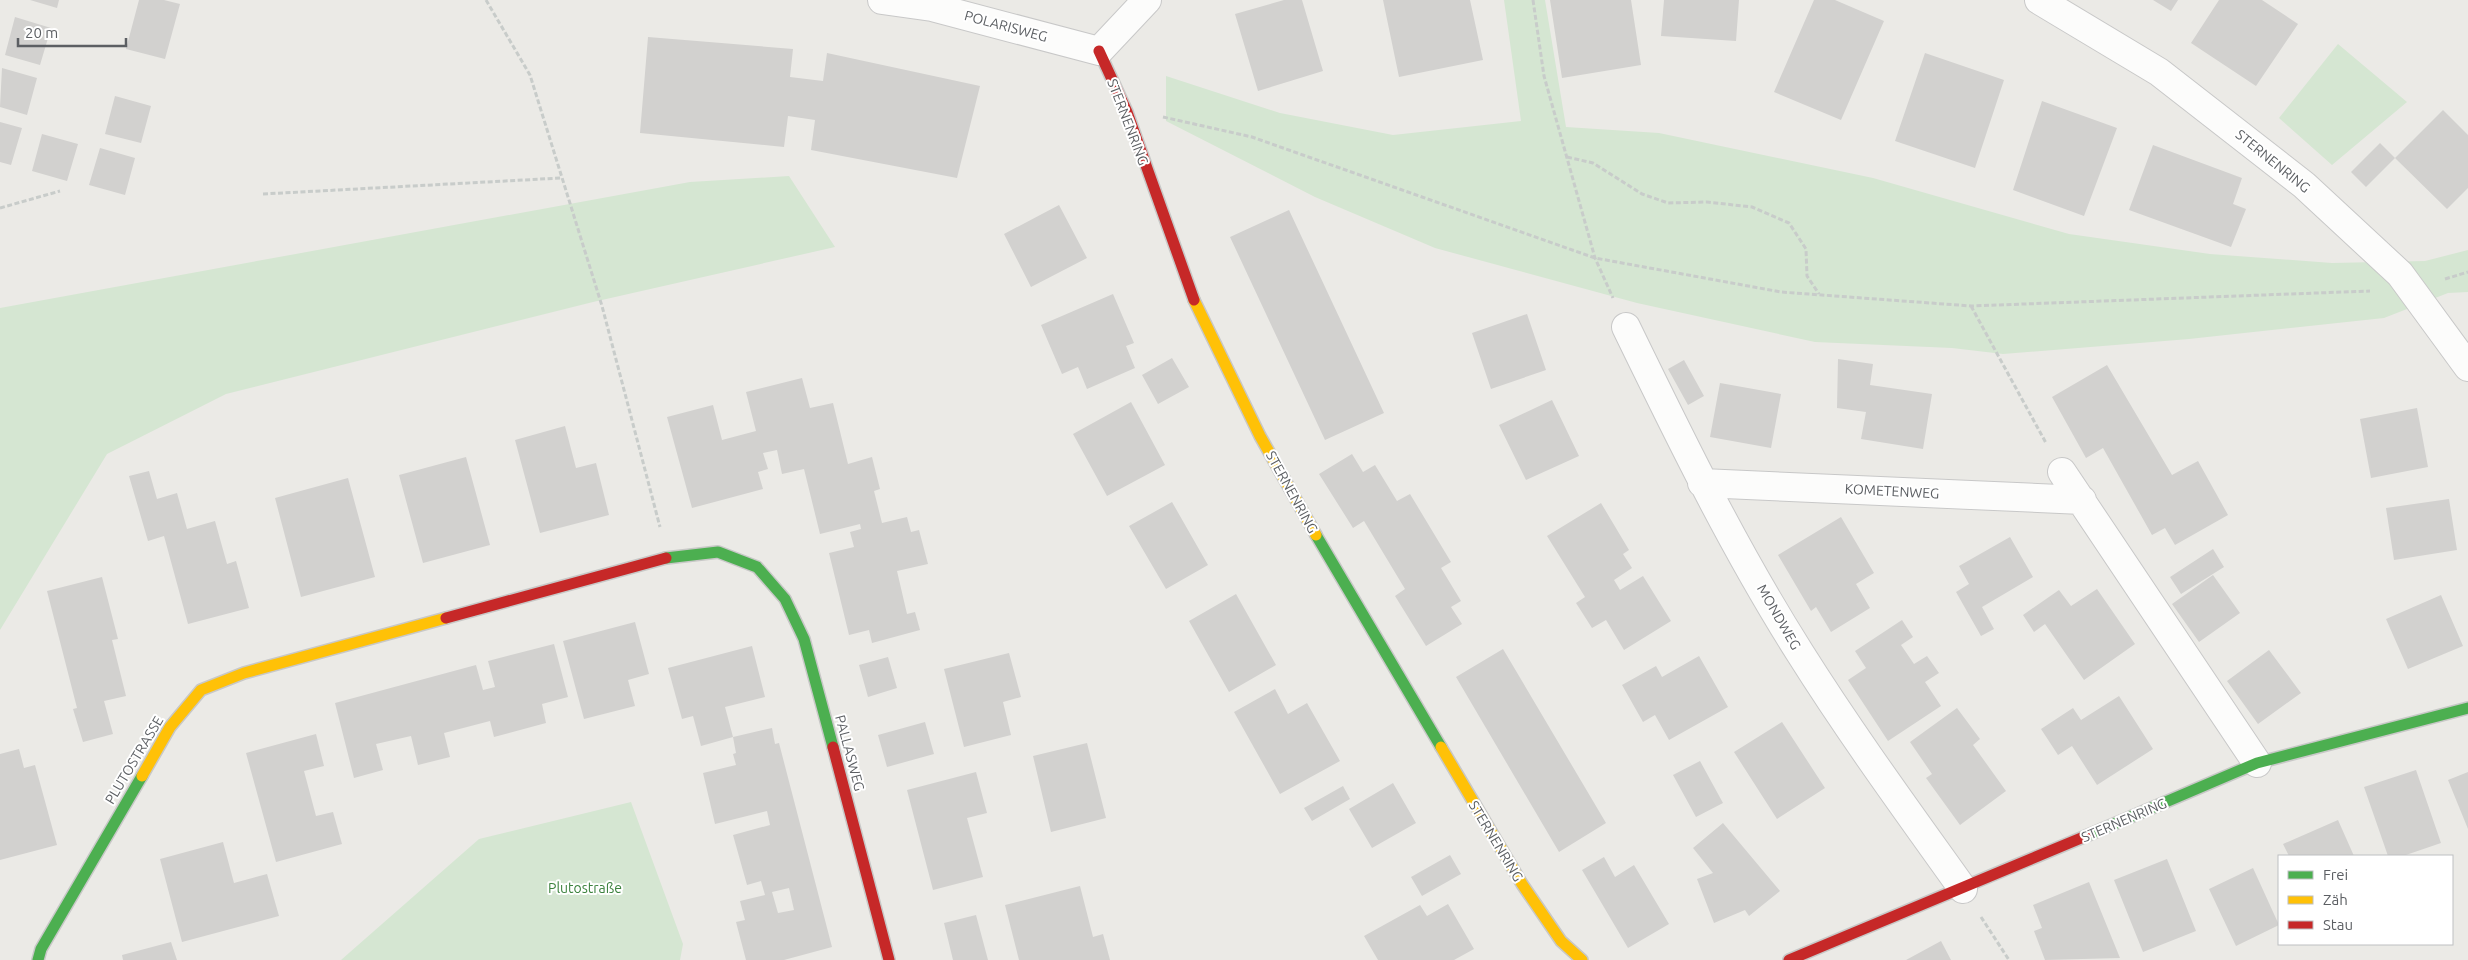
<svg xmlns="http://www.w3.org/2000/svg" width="2468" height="960" viewBox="0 0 2468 960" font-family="Ubuntu,sans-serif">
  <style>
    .green { fill: #d5e6d2 }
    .building { fill: #d2d1cf; fill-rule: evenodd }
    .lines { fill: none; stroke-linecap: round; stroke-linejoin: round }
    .street-casing { stroke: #c8c8c8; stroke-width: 30 }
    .fast-casing { stroke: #c8c8c7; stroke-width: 14 }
    .slow-casing { stroke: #c8c8c7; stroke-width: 14 }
    .jam-casing { stroke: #c8c8c7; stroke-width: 14 }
    .path { stroke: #c8ccca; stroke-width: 3; stroke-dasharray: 5 2.5; stroke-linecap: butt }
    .street { stroke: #fcfcfb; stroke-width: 28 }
    .fast { stroke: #4caf50; stroke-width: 11 }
    .slow { stroke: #ffc107; stroke-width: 11 }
    .jam { stroke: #c62828; stroke-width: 11 }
    .labels { text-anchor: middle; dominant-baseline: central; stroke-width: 4; stroke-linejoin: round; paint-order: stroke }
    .street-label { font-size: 14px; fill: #5c5f63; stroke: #fff }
    .park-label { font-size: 14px; fill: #3c823e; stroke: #fff }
  </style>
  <rect width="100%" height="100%" fill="#ebeae6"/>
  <path class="green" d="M1504,0H1545L1566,127L1659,133L1873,178L2069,234L2210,254L2332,263L2425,261L2468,250V292L2448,293L2384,318L2189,339L2003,354L1952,348L1815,342L1637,303L1435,248L1315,197L1166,121V76L1280,113L1393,135L1521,121Z
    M2338,44L2407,102L2332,165L2279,118Z
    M789,176L835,247L593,302L226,394L107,454L0,630V308L690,182Z
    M631,802L683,944L680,960H341L479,839Z"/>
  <path class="building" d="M30,0H59L57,8Z
    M139,0H164L180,4L165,59L126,49Z
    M1284,0H1302L1323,71L1258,91L1235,14Z
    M1383,0H1470L1483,60L1399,77Z
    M1550,0H1631L1641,65L1562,78Z
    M1664,0H1739L1736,41L1661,36Z
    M1814,0H1835L1884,21L1841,120L1774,92Z
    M2153,0H2178L2171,11Z
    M2219,0H2262L2298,24L2256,86L2191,43Z
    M15,17L51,28L40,65L5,55Z
    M648,37L793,49L790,77L823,81L827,53L980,86L957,178L811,150L815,120L788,116L784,147L640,133Z
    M1925,53L2004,80L1975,168L1895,141Z
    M2,68L37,78L27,115L0,107Z
    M115,96L151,106L141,143L105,134Z
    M2042,101L2117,128L2084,216L2013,190Z
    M2443,110L2468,135V188L2447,209L2395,158L2366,187L2351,172L2380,143L2395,158Z
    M0,122L22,128L11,165L0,162Z
    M42,134L78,144L67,181L32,171Z
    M2153,145L2242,178L2233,204L2246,209L2231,247L2129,210Z
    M100,148L135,158L125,195L89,185Z
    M1059,205L1087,258L1031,287L1004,234Z
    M1289,210L1384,413L1325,440L1230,237Z
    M1113,294L1134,343L1126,346L1135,368L1087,389L1078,367L1062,374L1041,325Z
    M1527,314L1546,370L1491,389L1472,333Z
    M1172,358L1189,387L1158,404L1142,375Z
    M1838,359L1873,364L1870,385L1932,394L1923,449L1861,439L1866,412L1837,408Z
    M1684,360L1704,396L1688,405L1668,369Z
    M2107,365L2172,475L2198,461L2228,515L2175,545L2165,528L2152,535L2103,448L2086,458L2052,397Z
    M802,378L810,408L833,403L848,464L872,457L880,489L874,491L882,523L907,517L911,532L919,530L928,564L897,571L907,614L915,612L920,630L872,643L869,630L849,635L829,553L854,547L850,532L861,529L860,524L820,534L804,469L782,474L777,450L763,453L768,469L758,472L763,489L692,508L667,417L713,405L722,440L756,431L746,392Z
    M1720,383L1781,394L1771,448L1710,437Z
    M1552,400L1579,456L1526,480L1499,425Z
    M1131,402L1165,465L1107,496L1073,434Z
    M2417,408L2428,467L2371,478L2360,419Z
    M565,426L576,468L596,463L609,515L540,533L515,440Z
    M1352,454L1363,472L1375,465L1397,501L1410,494L1451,562L1441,568L1461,601L1451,607L1462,624L1426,646L1395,596L1405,589L1364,521L1353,528L1319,474Z
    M466,457L490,545L423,563L399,475Z
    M149,471L157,499L177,493L187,529L215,521L227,564L236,561L249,608L188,624L164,536L148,541L129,476Z
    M348,478L375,577L301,597L275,498Z
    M2449,499L2457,550L2394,560L2386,508Z
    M1172,502L1208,565L1166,589L1129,526Z
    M1601,503L1629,550L1623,554L1632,568L1614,580L1620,590L1643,576L1671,621L1624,650L1606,620L1592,628L1576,603L1585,597L1547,536Z
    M1841,517L1874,573L1856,584L1870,608L1831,632L1816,607L1811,611L1778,555Z
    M2010,537L2033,577L1982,607L1994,629L1981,636L1956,592L1969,584L1959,566Z
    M2213,549L2224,567L2181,594L2170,577Z
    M2213,575L2240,613L2199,642L2172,604Z
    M102,577L118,639L112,640L126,696L104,701L113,734L83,742L73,709L77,708L47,591Z
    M2097,589L2135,644L2084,680L2045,624L2034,632L2023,615L2059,590L2071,606Z
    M1236,594L1276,665L1229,692L1189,621Z
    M2441,595L2463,646L2408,669L2386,619Z
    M1902,620L1913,637L1901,645L1914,664L1927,656L1939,673L1925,682L1941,706L1888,741L1848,680L1866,668L1855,651Z
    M635,622L649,674L628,680L635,706L584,719L563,641Z
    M554,644L568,697L542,704L546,723L494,737L490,721L444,733L450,757L418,765L411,736L376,744L383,770L354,778L335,703L476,665L483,690L495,687L488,661Z
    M752,646L765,697L725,707L733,737L701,746L693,716L682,719L668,668Z
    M1503,649L1606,823L1559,852L1456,677Z
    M2269,650L2301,693L2258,724L2227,681Z
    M1009,653L1021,697L1003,702L1011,735L964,747L944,669Z
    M1699,656L1728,707L1669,740L1655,715L1643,722L1622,685L1656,666L1662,677Z
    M888,657L897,688L868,697L859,665Z
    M1275,689L1288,714L1307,703L1340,761L1280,794L1234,712Z
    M2119,696L2153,749L2097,785L2072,746L2058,755L2041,729L2073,708L2081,720Z
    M1957,708L1980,739L1973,745L2006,791L1960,825L1926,778L1932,774L1910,742Z
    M925,722L934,754L887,767L878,735Z
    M1782,722L1825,788L1777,819L1734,752Z
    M772,728L775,744L779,743L832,947L784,960H746L736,922L745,920L740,901L765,895L761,881L747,885L733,835L770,825L767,811L715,824L703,773L736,765L733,754L736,753L733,737ZM789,888L794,910L778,913L772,892Z
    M316,734L324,766L304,771L316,816L333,812L342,844L276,862L246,753Z
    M1087,743L1106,818L1051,832L1033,756Z
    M19,749L24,768L35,765L57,845L0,860V754Z
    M1700,761L1723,803L1696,817L1673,775Z
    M2416,770L2441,843L2403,856H2388L2364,787Z
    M976,772L987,813L967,818L983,877L933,890L907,790Z
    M2468,772V829L2448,780Z
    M1393,783L1416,823L1372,848L1349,809Z
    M1343,786L1350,799L1312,821L1304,808Z
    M2338,820L2354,856H2289L2283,844Z
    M1723,823L1780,891L1749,916L1745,910L1714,923L1697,879L1713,873L1693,848Z
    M223,842L234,883L267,874L279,916L182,942L160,859Z
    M1450,855L1461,874L1422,896L1411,877Z
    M1604,857L1615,877L1634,865L1669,924L1628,948L1582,870Z
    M2167,859L2196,931L2143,952L2114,880Z
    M2253,868L2279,925L2236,946L2209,889Z
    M2089,882L2120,958L2045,960L2034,931L2042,928L2033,905Z
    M1080,886L1093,937L1103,934L1110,960H1019L1005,905Z
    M1448,904L1474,949L1454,960H1378L1364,936L1420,905L1427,916Z
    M976,915L988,960H953L944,923Z
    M1941,941L1951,960H1906Z
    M171,942L177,960H123L122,955Z"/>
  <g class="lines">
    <g class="street-casing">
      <path id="street" d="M882,0L932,7L1099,51L1147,0
        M2039,0L2159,72L2304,185L2400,274L2468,367
        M1626,327C1680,438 1734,549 1800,653C1851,734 1908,812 1963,889
        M2062,472L2257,763
        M1702,483L2082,500"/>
    </g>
    <g class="fast-casing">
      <path id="fast" d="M1316,535L1441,747
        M666,558L718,552L757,567L785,599L804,639L833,747
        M2086,836L2257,763L2468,708
        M38,960L41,949L142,776"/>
    </g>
    <g class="slow-casing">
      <path id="slow" d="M1194,300L1260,436L1316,535
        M1441,747L1522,884L1561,941L1582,960
        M142,776L170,727L201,690L244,673L446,618"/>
    </g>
    <g class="jam-casing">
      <path id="jam" d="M1099,51L1127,112L1194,300
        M446,618L666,558
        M833,747L889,960
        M1789,960L2086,836"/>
    </g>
    <path class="path" d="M486,0L530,75L602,306L660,527
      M1533,0L1544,76L1595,258L1613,298
      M1163,117L1252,137L1595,258L1781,292L1971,306L2370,291
      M1567,157L1593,163L1642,194L1668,203L1707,202L1752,207L1789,223L1806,249L1807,276L1819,294
      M263,194L561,178
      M0,208L60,191
      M2445,279L2468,272
      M1971,306L2046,443
      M1981,917L2009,960"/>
    <use href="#street" class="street"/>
    <use href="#fast" class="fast"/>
    <use href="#slow" class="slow"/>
    <use href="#jam" class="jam"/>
  </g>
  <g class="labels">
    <g class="street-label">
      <text transform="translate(1006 26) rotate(15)">POLARISWEG</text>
      <text transform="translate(1128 122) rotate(69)">STERNENRING</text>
      <text transform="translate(2273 161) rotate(39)">STERNENRING</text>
      <text transform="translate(1892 491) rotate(3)">KOMETENWEG</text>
      <text transform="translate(1292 492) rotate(61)">STERNENRING</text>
      <text transform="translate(1779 617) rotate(60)">MONDWEG</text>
      <text transform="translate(850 753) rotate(75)">PALLASWEG</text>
      <text transform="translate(134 760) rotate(-59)">PLUTOSTRASSE</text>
      <text transform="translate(2124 820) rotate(-23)">STERNENRING</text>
      <text transform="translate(1496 841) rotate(59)">STERNENRING</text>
    </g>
    <g class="park-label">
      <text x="585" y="888">Plutostraße</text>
    </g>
  </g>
  <rect x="2278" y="855" width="175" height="90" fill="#ffffff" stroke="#bebfc1"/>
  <rect x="2288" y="871" width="25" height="8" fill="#4caf50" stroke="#bebfc1"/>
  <text x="2323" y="880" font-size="15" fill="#5c5f63">Frei</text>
  <rect x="2288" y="896" width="25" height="8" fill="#ffc107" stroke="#bebfc1"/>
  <text x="2323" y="905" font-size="15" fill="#5c5f63">Zäh</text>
  <rect x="2288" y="921" width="25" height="8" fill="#c62828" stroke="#bebfc1"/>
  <text x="2323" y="930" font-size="15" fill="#5c5f63">Stau</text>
  <path d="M18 38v8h108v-8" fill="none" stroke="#5c5f63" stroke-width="2.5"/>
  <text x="25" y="38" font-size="15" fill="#5c5f63" stroke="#ffffff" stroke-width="4" paint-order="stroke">20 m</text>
</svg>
